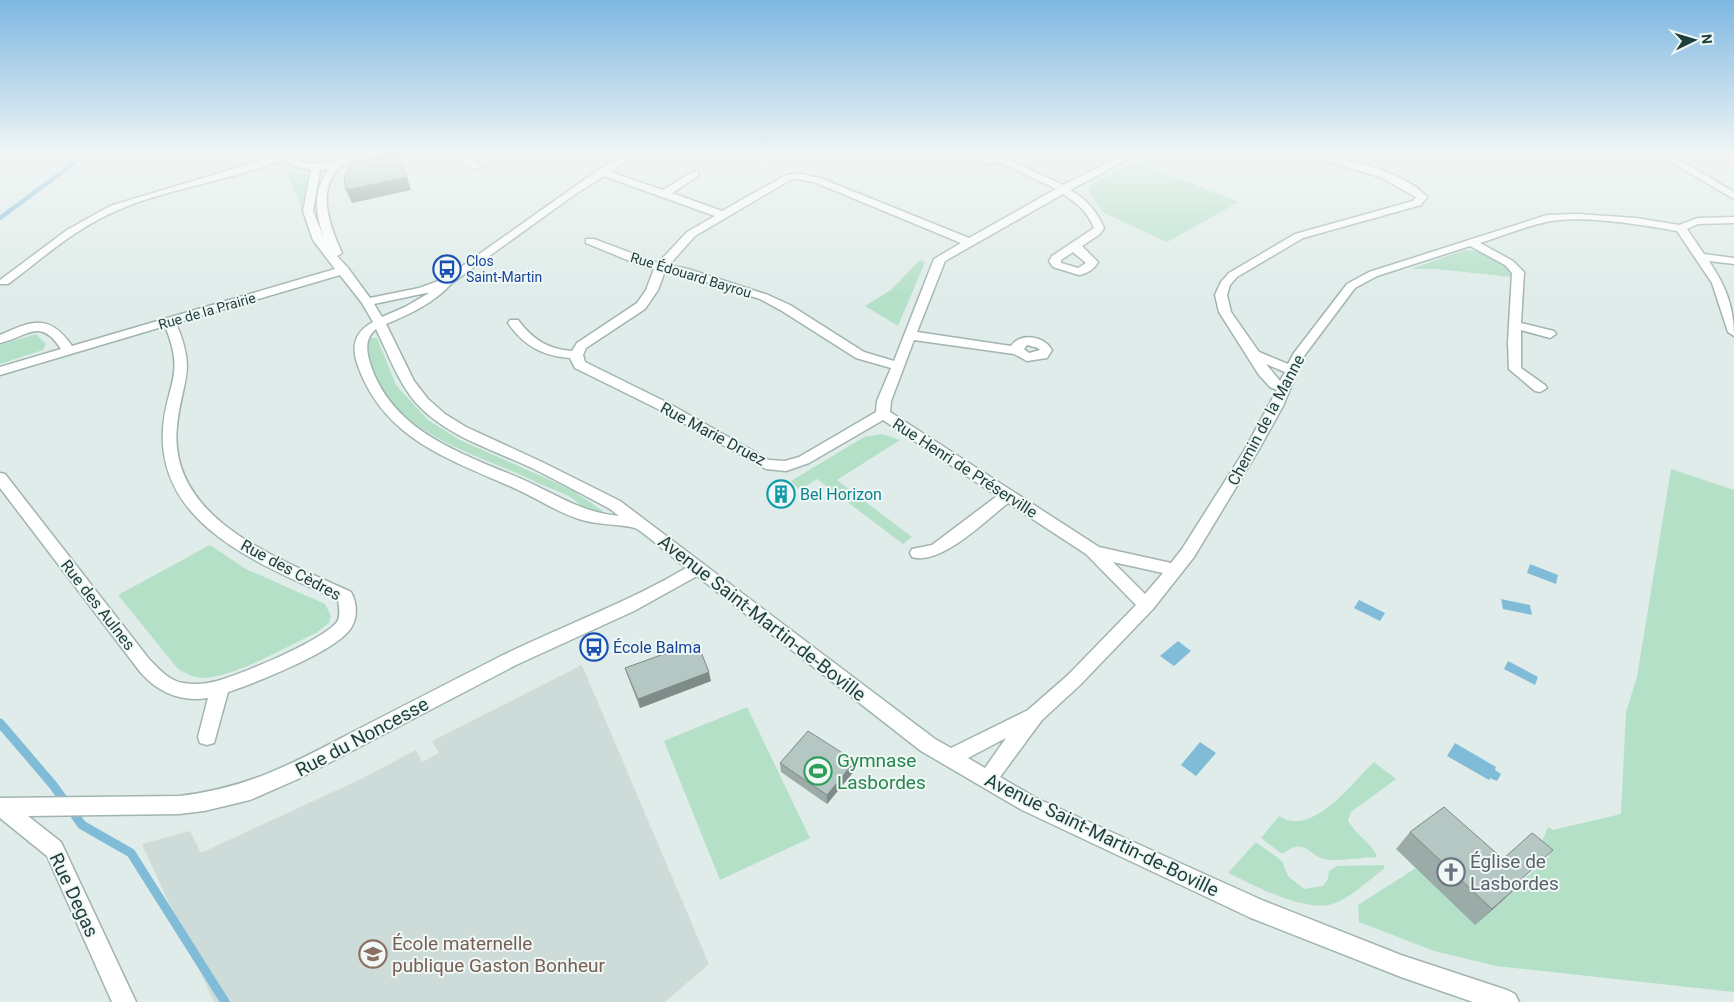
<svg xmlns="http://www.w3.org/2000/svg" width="1734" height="1002" viewBox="0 0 1734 1002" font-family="Roboto,sans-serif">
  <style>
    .built { fill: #cddcd8 }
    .green { fill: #b5e0c8 }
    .water { fill: #80bbd8 }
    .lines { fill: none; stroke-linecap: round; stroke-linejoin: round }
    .stream-far1 { stroke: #80bbd8; stroke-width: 4.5 }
    .stream { stroke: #80bbd8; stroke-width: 9 }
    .minor-casing { stroke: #a1b4b1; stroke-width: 3 }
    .minor { fill: #fff; fill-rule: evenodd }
    .wall { fill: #9baba7 }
    .shaded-wall { fill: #7e8b88 }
    .building { fill: #b4c7c2; stroke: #7e8b88 }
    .labels { text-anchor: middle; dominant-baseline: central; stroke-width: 4; stroke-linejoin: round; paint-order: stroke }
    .far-transit-label { font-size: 14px; fill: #164399; stroke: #f0f8f5; text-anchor: start }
    .far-street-label { font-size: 14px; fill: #1e3e3b; stroke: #f0f8f5 }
    .street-label { font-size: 16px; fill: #1e3e3b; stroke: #f0f8f5 }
    .culture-label { font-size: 16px; fill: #0d838f; stroke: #f0f8f5; text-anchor: start }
    .transit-label { font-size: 16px; fill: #164399; stroke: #f0f8f5; text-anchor: start }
    .near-street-label { font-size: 19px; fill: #1e3e3b; stroke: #f0f8f5 }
    .near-leisure-label { font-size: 19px; fill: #27864d; stroke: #f0f8f5; text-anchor: start }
    .near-worship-label { font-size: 19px; fill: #5b616d; stroke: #f0f8f5; text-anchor: start }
    .near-education-label { font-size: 19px; fill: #785e54; stroke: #f0f8f5; text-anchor: start }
  </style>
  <rect width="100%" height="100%" fill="#dfece9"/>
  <path class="built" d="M582,665L709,964L665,1002H214L142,844L190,831L201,853L363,778L416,750L422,762L439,753L432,741Z"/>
  <path class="green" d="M352,155C338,161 307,171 297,156Z
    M1136,162L1239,202L1167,242L1104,213L1089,192L1090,185Z
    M289,170L307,174L309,178H312L305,192L302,209L287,173Z
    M1465,250C1480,250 1509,259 1512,277L1436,269H1411Z
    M920,260L925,262L898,326L865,306L891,290Z
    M36,334L46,344L43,350L0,364V345Z
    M371,338H377L396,385L428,420L458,439L572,490L603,511L602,514C599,514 596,515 594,514C586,512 579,503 572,498C562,492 549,488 538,483C466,448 379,433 365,341Z
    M882,434L900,440L837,480L912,537L903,544L817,479L800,490L791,481L864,437Z
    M1671,469L1734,490V992L1496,966L1434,951L1359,922L1358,905L1416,868L1475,924L1550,856L1541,844L1548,827L1553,830L1621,814L1626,712L1637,677Z
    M210,545L246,569L325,604L331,616L329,623L316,633C286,647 236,676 204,678C194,678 187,674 178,669L118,595Z
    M747,707L810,838L720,880L664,741Z
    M1374,762L1396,779L1351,812L1348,820C1355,835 1373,843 1377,857C1363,857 1336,862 1325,859C1307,855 1306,836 1282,854L1261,838L1279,816C1312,838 1352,783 1374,762Z
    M1256,842L1282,861L1288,876L1304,889L1323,886L1328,879L1329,871L1337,866L1383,865L1385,868C1370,879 1355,894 1338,902C1309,916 1254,885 1228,873Z"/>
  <path class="water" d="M1530,564L1558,575L1556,584L1527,573Z
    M1501,599L1530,605L1532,615L1503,609Z
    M1359,600L1385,613L1380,621L1354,608Z
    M1178,641L1191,651L1174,666L1160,656Z
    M1508,661L1538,677L1535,685L1504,669Z
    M1200,742L1216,753L1196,776L1181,765Z
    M1455,743L1496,767L1495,770L1501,774L1497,781L1490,778L1489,780L1447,756Z"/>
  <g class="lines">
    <path class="stream-far1" d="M0,218L85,155"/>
    <path class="stream" d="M0,723L53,785L82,825L131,853L225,1002"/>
    <g class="minor-casing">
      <path id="minor" d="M279,155H294V159C318,172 340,155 364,155C357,161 345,162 339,168C316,191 330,227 342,253L337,256L348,268L370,298L419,288L444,279L598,170L624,155H636L610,172L663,190L692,172H698V176L672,193L722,211L784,176L797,173L820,178L969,238L1056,189L999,162L992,164L948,155L992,158L1026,155L1010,160L1063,185L1123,155H1136L1070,190C1086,199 1097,211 1104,228L1100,234L1082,246L1098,262C1095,269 1086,274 1079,275L1053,267L1049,261L1052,256L1094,228C1088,212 1077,203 1063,194L945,261L917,332L1011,346C1021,332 1044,336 1052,350L1047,358L1027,361L1014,354L914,340L891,401L890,412L1099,547L1171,563L1182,549L1244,451L1277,390L1270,387L1259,375L1219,312L1215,295L1221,282L1229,273L1295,234L1413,201L1416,197L1380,177L1306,155C1340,155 1404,171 1427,197L1421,205L1303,238L1237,277L1230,285L1227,295L1231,312L1259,352L1288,364L1294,353L1347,284L1369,272L1547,215L1578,214L1636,218L1679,225L1698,218L1734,217V223L1698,224L1687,229L1704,254L1734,258V264L1709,261C1725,285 1734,306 1734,336L1728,332L1712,283L1677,231C1644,225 1579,214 1546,222C1524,227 1502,236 1480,243L1513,261L1524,272L1521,323L1554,331L1556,334L1550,338L1521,330V368L1545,385L1547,388L1540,392L1535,391L1509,369L1508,342L1512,273L1505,265L1470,246L1377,276L1355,288L1304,356L1283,406L1258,451L1194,557L1153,609L1080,685L1042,720L1000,777L1036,798L1264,901L1401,955L1507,990L1515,994L1519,1002H1473L1401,977L1251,918L1022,810L921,751L697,576L634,611L516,665L298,779L250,800L204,811L179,814L28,816L61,842L136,1002H112L47,856L0,818V798L179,796C247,788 290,765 349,734C399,708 450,682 501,656C562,626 627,603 686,568C675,560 644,532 635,528C622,524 598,525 582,520C558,513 537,498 514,488C449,459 384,439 358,366C351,347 354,332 373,322L362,303L340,275L176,323C197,373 182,378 177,426C167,521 283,560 351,592C357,603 358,617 351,628C337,651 255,683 228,692L214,743L207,745L200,743L198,737L208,698C181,702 159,693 141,673L0,488V473L5,474L149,659C159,669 169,681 183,683C194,685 206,684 217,681C242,674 322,641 337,622C341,616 339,607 338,600C266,566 157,528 163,429C166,384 186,376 165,326L0,375V367L61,349C40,317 29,336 0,343V335C32,321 49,313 72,346L335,269L313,240L303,211L311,170L294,166L285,159C231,181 172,187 118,210C77,227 43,258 8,284H0V280L67,230L110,206ZM329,169C311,192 316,218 326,243L313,211L320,170ZM604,176L715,216L687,232L658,263L594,239H586V243L642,266L654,269L646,290L637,303L577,343L572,351C548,349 533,340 518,320H510L508,323C524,346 543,356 570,358L575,368L658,409L766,469L786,471L809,463L883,420L997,496L932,545L912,549L910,553L912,557C941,566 986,520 1008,503L1086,554L1136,605L1068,675L1028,710L951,748L935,739L620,501L542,462L466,427L445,414L428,399L414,381L386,324C410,314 434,303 452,283L574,195ZM797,179L814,182L961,243L934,259L894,361L864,352L790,305L768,295L688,269L669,265L695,236L790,180ZM1073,252L1074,253L1086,263L1078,268L1061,263V260ZM665,271L682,274L760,299L782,311L856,358L891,368L877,401L876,412L799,457L785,461L769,460L668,403L585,362L583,355L586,348L645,309L658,290ZM426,293H429L405,307L382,317L374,304ZM376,329C389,355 399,385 419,406C449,437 494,450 532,468C558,481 584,495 610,509L619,516C583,513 557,495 524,480C464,454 392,433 370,363C366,350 365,338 376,329ZM1027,345L1038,348L1040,350L1029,353L1024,349ZM1266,364L1285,372L1280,381ZM1113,562L1163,573L1145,594ZM1006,738L985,768L968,758Z
        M460,155H470L472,160L482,167L474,169L465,164Z
        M1659,155H1671L1734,192V199Z"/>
    </g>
    <use href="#minor" class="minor"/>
  </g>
  <path class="wall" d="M625,668L711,681L640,708L628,677Z
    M855,761V770L827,804L781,772L780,763Z
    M1410,832L1503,859L1518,886L1501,902L1475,925L1396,849Z"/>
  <path class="shaded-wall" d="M407,177L411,190L352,203L346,190Z
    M709,672L711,681L640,708L638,699Z
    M855,761V770L827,804V795Z
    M1518,886L1501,902L1475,925L1492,909Z"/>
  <path class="building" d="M394,155H398L407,177L346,190L344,177L353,163Z
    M697,642L709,672L638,699L625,668Z
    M808,731L855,761L827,795L780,763Z
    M1444,807L1503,859L1532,833L1535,835L1553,850L1516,884L1518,886L1492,909L1410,832Z"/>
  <linearGradient id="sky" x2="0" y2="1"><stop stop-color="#7eb7e2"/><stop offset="0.52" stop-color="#f1f6f5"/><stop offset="1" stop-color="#f1f6f5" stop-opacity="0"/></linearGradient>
  <rect width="1734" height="296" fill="url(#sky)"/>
  <defs>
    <g id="bus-ring" transform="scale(1.4375)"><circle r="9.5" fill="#f0f8f5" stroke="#1a4fb4" stroke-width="1.5"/><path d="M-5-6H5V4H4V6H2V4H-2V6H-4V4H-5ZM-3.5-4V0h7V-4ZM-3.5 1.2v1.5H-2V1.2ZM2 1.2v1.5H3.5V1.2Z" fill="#1a4fb4"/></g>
    <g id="building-ring" transform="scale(1.4375)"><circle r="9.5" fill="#f0f8f5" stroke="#0f9aa8" stroke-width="1.5"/><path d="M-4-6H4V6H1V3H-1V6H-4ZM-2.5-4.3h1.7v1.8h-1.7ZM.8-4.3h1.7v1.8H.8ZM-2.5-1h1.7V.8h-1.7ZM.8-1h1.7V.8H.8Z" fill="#0f9aa8"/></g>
    <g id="stadium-ring" transform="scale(1.4375)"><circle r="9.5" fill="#f0f8f5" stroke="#2e9e5b" stroke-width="1.5"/><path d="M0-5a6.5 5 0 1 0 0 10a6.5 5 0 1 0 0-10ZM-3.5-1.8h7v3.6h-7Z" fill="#2e9e5b"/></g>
    <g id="church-ring" transform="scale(1.4375)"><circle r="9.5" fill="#f0f8f5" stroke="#6b7280" stroke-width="1.5"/><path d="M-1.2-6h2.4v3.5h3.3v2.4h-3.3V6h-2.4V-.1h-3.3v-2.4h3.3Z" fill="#6b7280"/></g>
    <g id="school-ring" transform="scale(1.4375)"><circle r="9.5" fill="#f0f8f5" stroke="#8d6e63" stroke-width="1.5"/><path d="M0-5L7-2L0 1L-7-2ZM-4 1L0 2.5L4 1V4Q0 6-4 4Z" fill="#8d6e63"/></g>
  </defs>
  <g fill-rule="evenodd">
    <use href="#bus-ring" x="447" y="269"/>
    <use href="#building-ring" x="781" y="494"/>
    <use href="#bus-ring" x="594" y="647"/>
    <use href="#stadium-ring" x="818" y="771"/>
    <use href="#church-ring" x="1451" y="872"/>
    <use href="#school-ring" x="373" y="954"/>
  </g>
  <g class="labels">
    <g class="far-transit-label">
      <text x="466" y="261">Clos<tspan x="466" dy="16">Saint-Martin</tspan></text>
    </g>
    <g class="far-street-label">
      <text transform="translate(691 275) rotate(17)">Rue Édouard Bayrou</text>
      <text transform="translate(207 311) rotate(-16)">Rue de la Prairie</text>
    </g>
    <g class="street-label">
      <text transform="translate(1266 420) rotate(-62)">Chemin de la Manne</text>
      <text transform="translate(713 434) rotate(28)">Rue Marie Druez</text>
      <text transform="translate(965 468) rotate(33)">Rue Henri de Préserville</text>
      <text transform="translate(291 570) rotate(28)">Rue des Cèdres</text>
      <text transform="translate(98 605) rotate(52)">Rue des Aulnes</text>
    </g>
    <g class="culture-label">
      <text x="800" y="494">Bel Horizon</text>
    </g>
    <g class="transit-label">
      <text x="613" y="647">École Balma</text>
    </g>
    <g class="near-street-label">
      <text transform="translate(762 618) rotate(38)">Avenue Saint-Martin-de-Boville</text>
      <text transform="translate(362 737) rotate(-28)">Rue du Noncesse</text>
      <text transform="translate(1102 835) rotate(26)">Avenue Saint-Martin-de-Boville</text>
      <text transform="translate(74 895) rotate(65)">Rue Degas</text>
    </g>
    <g class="near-leisure-label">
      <text x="837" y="760">Gymnase<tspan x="837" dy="22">Lasbordes</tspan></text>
    </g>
    <g class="near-worship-label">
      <text x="1470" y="861">Église de<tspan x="1470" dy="22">Lasbordes</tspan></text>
    </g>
    <g class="near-education-label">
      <text x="392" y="943">École maternelle<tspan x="392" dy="22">publique Gaston Bonheur</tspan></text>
    </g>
  </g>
  <g transform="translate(1694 40) rotate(85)" stroke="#f0f8f5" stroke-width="4" paint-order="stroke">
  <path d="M0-4L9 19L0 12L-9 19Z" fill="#1e3e3b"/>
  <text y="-8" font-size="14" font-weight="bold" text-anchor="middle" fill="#1e3e3b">N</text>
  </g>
</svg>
